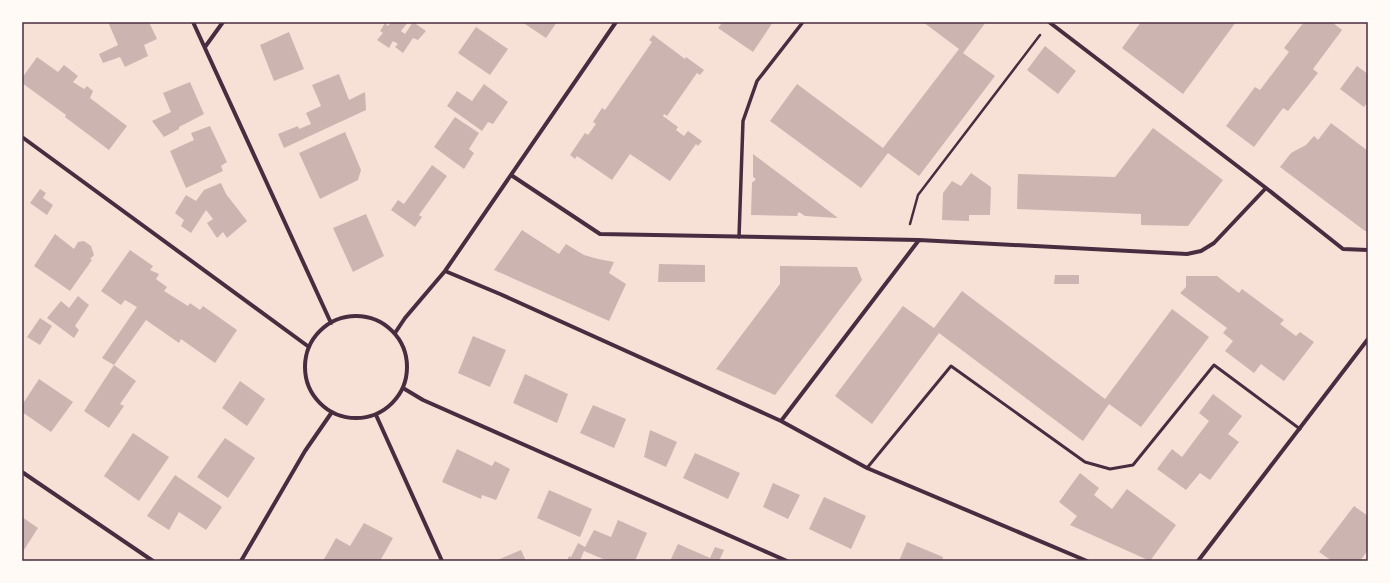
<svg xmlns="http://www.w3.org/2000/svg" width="1390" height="583" viewBox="0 0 1390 583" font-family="Barlow,sans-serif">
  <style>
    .building { fill: #ccb4b1 }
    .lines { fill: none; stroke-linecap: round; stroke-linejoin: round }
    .path { stroke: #4a2c40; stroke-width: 2.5 }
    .service { stroke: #4a2c40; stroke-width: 3 }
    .pedestrian { stroke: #4a2c40; stroke-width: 3.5 }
    .minor { stroke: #4a2c40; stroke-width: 4 }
    .neatline { fill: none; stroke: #4a2c40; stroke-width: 1.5 }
  </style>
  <rect width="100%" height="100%" fill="#f7e1d7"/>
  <path class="building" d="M108,22H149L157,39L144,45L148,56L125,67L120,57L103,63L99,54L118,45Z
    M391,22H408L401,31L405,34L413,22L426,31L418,40L413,38L403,53L395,47L398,44L393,41L389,48L377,40L383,33L380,31L385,23L388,26Z
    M522,22H557L546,38Z
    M720,22H773L753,52L718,28L722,23Z
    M923,22H986L963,53L995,76L919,176L888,153L861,188L770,121L797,84L883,148L959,49Z
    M1141,22H1236L1183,94L1122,48Z
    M1304,22H1332L1342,30L1313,69L1318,73L1288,111L1283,108L1254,147L1226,126L1255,87L1260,90L1289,52L1284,48Z
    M476,27L508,49L490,75L458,53Z
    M289,32L304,69L274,81L260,45Z
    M653,35L685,59L686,57L704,70L700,75L697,73L667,116L664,114L663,116L678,127L676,130L684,136L688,131L702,141L698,146L696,144L670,181L630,154L612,180L577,156L575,159L570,155L585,133L588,135L596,124L593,122L602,108L605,110L652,42L649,40Z
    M1045,46L1076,71L1058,94L1027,70Z
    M37,57L58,72L64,65L78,76L73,82L84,89L87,86L93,91L90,98L127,126L109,150L65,117L66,115L22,83V78Z
    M1357,66L1368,74V102L1364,107L1340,89Z
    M339,74L349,100L365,92L366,110L284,148L278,134L298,126L299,129L311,124L306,113L321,106L312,85Z
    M190,82L204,114L179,127V129L164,137L152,121L171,112L163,93Z
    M484,84L508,102L493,124L488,122L482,131L447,106L457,91L472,101Z
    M455,117L479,133L469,149L474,153L464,169L434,147Z
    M1331,123L1368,151V231H1365L1280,167L1291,153L1306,145L1314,136L1318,140Z
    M210,126L227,162L221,166L223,171L186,188L170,151L194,140L191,133Z
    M1153,128L1223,180L1188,226L1141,225V214L1017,209L1018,174L1115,177Z
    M345,132L361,170L358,180L320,199L299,153Z
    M753,154L813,199L838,218L805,216L799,212L797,215L798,216L751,215L752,182H753L756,179L753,177Z
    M432,165L447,176L419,215L422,217L415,227L391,210L398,200L404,204Z
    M971,173L991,187L990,215H969V221L942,220L943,193L952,181L961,186Z
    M221,183L226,194L247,221L227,238L223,232L217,238L207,223L213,219L206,210L191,233L181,226L184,220L175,213L186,195L196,201L204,190Z
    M40,189L46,193L43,198L53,205L47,215L30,203Z
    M366,214L384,256L353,272L333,228Z
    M522,230L559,254L566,244L584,255L598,259L614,262L609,273L626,284L609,321L494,270Z
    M55,234L74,249L78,242L84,241L91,246L94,255L90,259L92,260L70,291L34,266Z
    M130,250L153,266L150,270L159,274L156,279L167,287L164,291L188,306L190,303L200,310L203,306L237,330L215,363L181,339L179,343L146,320L114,365L102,358L137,307L125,300L121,305L101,291Z
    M659,264L705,265V282H658Z
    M780,266L857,267L862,280L775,395L716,369L780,284Z
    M1055,275H1079V284H1054Z
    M1186,276H1217L1239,293L1242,289L1284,320L1280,324L1296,336L1300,332L1314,342L1284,381L1261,364L1254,373L1225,351L1233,341L1223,333L1227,328L1180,293L1186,287Z
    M962,291L1105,399L1172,309L1209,337L1141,427L1109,404L1083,441L939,333L872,424L835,396L903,306L934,328Z
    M78,296L89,305L75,326L79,330L74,338L47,318L61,301L69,308Z
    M40,318L52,326L40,345L27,337Z
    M473,336L506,350L490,387L458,373Z
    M114,365L136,381L120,404L124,406L109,428L84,411Z
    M525,374L568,394L557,423L513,403Z
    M39,379L73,402L51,432L22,412V405Z
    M240,381L265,399L247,426L222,408Z
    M1213,394L1242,416L1228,434L1239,442L1210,480L1200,473L1186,490L1157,469L1172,449L1182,457L1209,421L1199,413Z
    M593,405L626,419L614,448L580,433Z
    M650,430L677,442L666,467L644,457Z
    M133,433L169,457L139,501L104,476Z
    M225,438L255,458L228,498L197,477Z
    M457,449L492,466L495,461L510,469L496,500L482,495L481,499L442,482Z
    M695,453L740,473L728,499L683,478Z
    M1080,473L1099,488L1094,495L1112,509L1127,489L1176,525L1150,561L1070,525L1077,516L1059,502Z
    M175,475L222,507L206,530L179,512L169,530L147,516Z
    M773,483L800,495L788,519L763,507Z
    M549,490L592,509L580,537L537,518Z
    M824,497L866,516L851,549L809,529Z
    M1354,506L1368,516V550L1360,561H1332L1319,552Z
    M22,517L38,528L22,553Z
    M618,520L647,533L635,561H608L584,551L580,561H567L569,556L571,557L578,543L585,547L594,530L611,537Z
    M364,523L393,538L380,561H323L336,538L350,546Z
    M907,542L943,557L942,561H899Z
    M678,544L710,558L715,547L724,550L719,561H670Z
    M521,550L526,561H495Z"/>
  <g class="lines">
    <path class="path" d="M910,224L918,195L1040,35"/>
    <path class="service" d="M867,468L951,366L1085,462L1110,469L1133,465L1214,365L1300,429"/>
    <path class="pedestrian" d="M739,237L743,121L757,81L803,22"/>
    <path class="minor" d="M193,22L331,323
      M1049,22L1266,188
      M205,47L223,22
      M22,137L309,347
      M511,175L600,234L919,240L1187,254L1201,251L1214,243L1266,188L1343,249L1368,250
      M445,271L500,294L781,421L867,468L1087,561
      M305 367a51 51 0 1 1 102 0a51 51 0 1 1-102 0Z
      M395,333L405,318L445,271L616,22
      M403,388L423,400L787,561
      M376,415L442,561
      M781,421L919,240
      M22,472L153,561
      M241,561L305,451L332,412
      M1198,561L1368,339"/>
  </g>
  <rect width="1390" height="583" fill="none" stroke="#fffaf5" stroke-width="46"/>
  <rect x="23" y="23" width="1344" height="537" class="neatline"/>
</svg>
